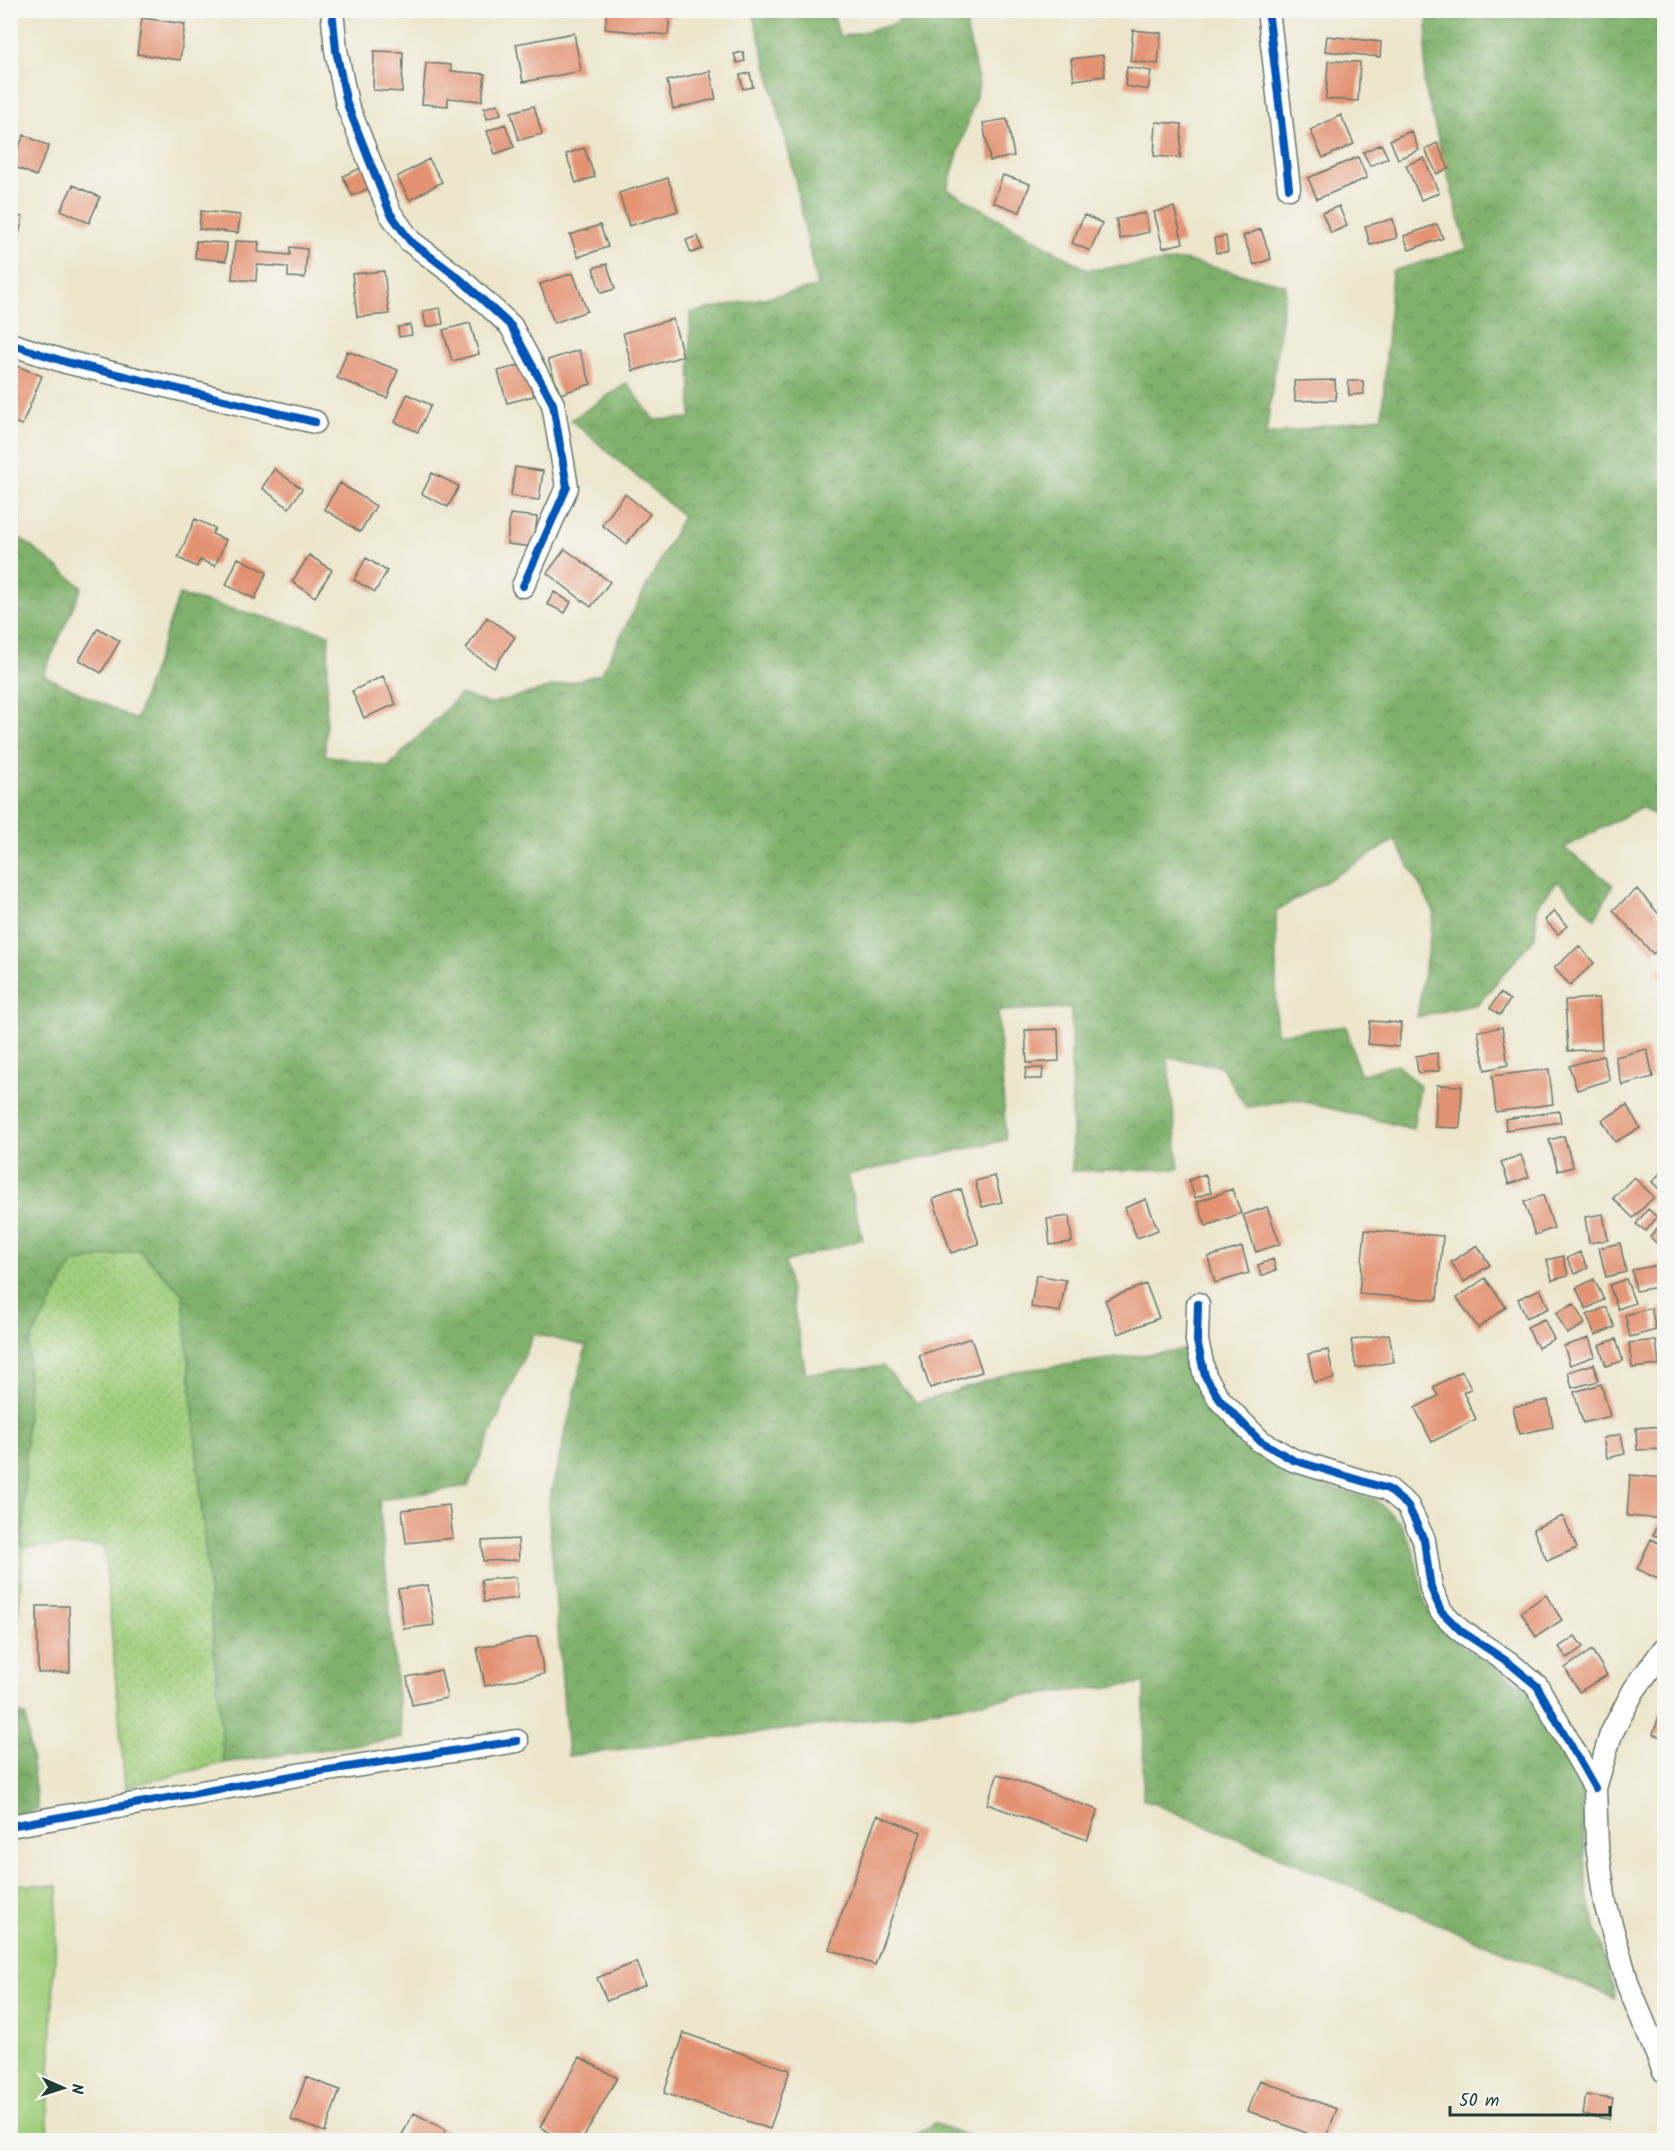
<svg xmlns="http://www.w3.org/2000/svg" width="1675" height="2151" viewBox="0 0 1675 2151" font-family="Kalam,sans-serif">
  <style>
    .grass { fill: url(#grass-dots); stroke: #608658; stroke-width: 1.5 }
    .forest { fill: url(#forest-crowns); stroke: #507750; stroke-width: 1.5 }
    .pitch { fill: #a0ce7c; stroke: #608658; stroke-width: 1.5 }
    .building { fill: #e39272 }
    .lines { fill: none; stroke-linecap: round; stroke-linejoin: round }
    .minor-casing { stroke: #677869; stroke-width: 25 }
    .minor { stroke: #fff; stroke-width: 22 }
    .cycleway-casing { stroke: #f6f6f2; stroke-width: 11 }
    .cycleway { stroke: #0057b8; stroke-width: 8 }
  </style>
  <defs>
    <pattern id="grass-dots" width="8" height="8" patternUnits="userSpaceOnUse" patternTransform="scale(1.5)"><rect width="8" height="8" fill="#a0ce7c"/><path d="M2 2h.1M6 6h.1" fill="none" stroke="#82a866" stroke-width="1.8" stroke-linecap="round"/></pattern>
    <pattern id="forest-crowns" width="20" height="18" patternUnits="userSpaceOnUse" patternTransform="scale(1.5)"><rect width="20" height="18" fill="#80b16c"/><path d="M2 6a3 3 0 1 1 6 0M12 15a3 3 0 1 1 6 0" fill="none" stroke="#68915a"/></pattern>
  </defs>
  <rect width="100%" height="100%" fill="#f6f6f2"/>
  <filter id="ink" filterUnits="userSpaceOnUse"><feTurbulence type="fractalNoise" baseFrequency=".0167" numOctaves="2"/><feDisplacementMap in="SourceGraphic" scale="12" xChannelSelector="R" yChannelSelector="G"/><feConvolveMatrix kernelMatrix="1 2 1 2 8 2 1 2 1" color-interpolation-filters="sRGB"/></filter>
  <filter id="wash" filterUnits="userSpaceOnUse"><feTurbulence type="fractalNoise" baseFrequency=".008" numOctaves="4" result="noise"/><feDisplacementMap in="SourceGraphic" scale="24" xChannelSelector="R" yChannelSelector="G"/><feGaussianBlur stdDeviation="1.35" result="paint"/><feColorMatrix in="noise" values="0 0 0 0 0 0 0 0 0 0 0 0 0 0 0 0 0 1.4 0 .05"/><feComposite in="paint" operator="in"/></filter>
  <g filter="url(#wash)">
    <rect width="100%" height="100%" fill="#ede6cc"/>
    <path class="grass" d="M139,1250L183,1294L224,1763L125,1787L104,1545L24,1547L12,1682L10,1541L23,1546L29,1343L73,1263Z"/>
    <path class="forest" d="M752,11H832L840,37L896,24L907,11H1013L966,25L979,86L947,189L1088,270L1184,260L1286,285L1266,435L1382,417L1392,271L1467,249L1424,84L1428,11H1664V820L1641,807L1564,848L1613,885L1595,918L1558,881L1537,906L1535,937L1478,1004L1417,1017L1434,912L1395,840L1276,911V1034L1346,1026L1360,1075L1397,1064L1420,1086L1413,1129L1293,1099L1246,1108L1221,1066L1168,1058L1179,1169L1072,1171L1071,1008L998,1011L1006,1140L847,1175L863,1239L785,1262L806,1374L883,1366L917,1403L1018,1371L1187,1349L1200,1390L1215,1410L1248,1446L1287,1471L1341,1491L1376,1500L1401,1524L1413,1550L1426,1606L1450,1637L1528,1690L1582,1792L1587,1895L1616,1999L1143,1799L1144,1683L1008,1698L881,1718L568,1756L548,1505L586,1346L534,1334L468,1486L379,1500L402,1738L224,1763L183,1294L139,1250L73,1263L29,1343L23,1546L11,1541L10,530L82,587L43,675L136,720L179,595L329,634L325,755L388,767L461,694L489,704L601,674L683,516L571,420L627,383L654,420L691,418L690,313L817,287L791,160Z
      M11,1708L26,1717L38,1810L11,1814Z
      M934,2123L976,2140H908Z"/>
    <path class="pitch" d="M11,1884L58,1886L47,2140H11Z"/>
    <g id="blocks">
      <path class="building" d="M607,10H670L668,35L605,29Z
        M142,18L185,24L180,60L137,54Z
        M1133,30L1161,33L1158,64L1130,61Z
        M574,33L581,71L523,82L516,44Z
        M1327,36L1381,42L1380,57L1325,51Z
        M374,51L403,52L402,92L373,90Z
        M743,52L745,61L737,63L734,54Z
        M1103,55L1105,76L1074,80L1071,59Z
        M1328,61L1360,62L1358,101L1326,99Z
        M426,63L451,65V71L485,74L482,101L448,98V106L422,104Z
        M1127,67L1151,71L1148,90L1125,86Z
        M710,71L716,99L673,109L667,81Z
        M750,73L753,87L743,89L740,75Z
        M498,104L501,114L487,119L484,108Z
        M534,106L542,134L519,140L511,112Z
        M1341,115L1354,144L1323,158L1310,130Z
        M1007,119L1014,156L990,161L983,123Z
        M1156,122L1182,124L1180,158L1154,156Z
        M505,124L514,147L495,154L487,131Z
        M1411,131L1419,150L1398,159L1390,140Z
        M24,135L49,146L36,176L11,165Z
        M1437,143L1449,168L1437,174L1425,149Z
        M1381,144L1388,158L1370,166L1363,152Z
        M584,148L595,177L576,183L566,154Z
        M1358,157L1367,178L1317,199L1308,178Z
        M1424,158L1439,193L1421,200L1406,165Z
        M429,159L442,182L410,200L397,177Z
        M365,166L374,186L352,196L343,176Z
        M1003,175L1030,184L1020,212L993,202Z
        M668,178L678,211L629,226L619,193Z
        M73,185L100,197L89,223L61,210Z
        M1339,206L1347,226L1331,233L1322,213Z
        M1174,207L1183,243L1163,248L1154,212Z
        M201,211L240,215L238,233L199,229Z
        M1145,213L1149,232L1120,239L1116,219Z
        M10,214L23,217L15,252L10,250Z
        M1084,215L1102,223L1090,251L1072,243Z
        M1393,219L1397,238L1370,245L1365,226Z
        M1437,224L1443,238L1409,250L1404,236Z
        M600,225L608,247L578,257L570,235Z
        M1261,229L1271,259L1254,265L1243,236Z
        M698,236L702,249L691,253L686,240Z
        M1226,236L1228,252L1216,253L1214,238Z
        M196,241L227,243L226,261L195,258Z
        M235,241L259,242L258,252L290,255V247L307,249L305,278L288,277V267L257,265L256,281L232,279Z
        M607,264L615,289L601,293L593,268Z
        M384,271L389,314L357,317L352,274Z
        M573,273L587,311L554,323L540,284Z
        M440,308L443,324L426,327L423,311Z
        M673,319L683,356L633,371L623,333Z
        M470,323L479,354L452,361L443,330Z
        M410,325L412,335L399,337L398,327Z
        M579,350L591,384L560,394L548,360Z
        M347,351L398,370L387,398L337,378Z
        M10,363L42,376L22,425L10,421Z
        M525,364L534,396L507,403L498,371Z
        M1335,380L1336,400L1295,401L1294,381Z
        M1348,381H1363L1364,394L1349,395Z
        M407,394L431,405L418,432L395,422Z
        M515,467L543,471L539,500L511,496Z
        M274,469L302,489L289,508L262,488Z
        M432,473L459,486L448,507L422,494Z
        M340,483L376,506L360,532L324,509Z
        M625,494L650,514L626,544L602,525Z
        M510,514L537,517L534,547L507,544Z
        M195,519L215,528L212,534L226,540L215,566L200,560L197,567L178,558Z
        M565,549L610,582L591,607L547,573Z
        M309,555L332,570L315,597L292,582Z
        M238,558L267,572L255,599L226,585Z
        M366,558L387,571L375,592L354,580Z
        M554,592L571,602L565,613L547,604Z
        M487,617L515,637L494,668L466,649Z
        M98,628L120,641L101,673L79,660Z
        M383,676L396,704L364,718L352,691Z
        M1637,889L1664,920V943L1653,954L1613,910Z
        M1554,911L1567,926L1558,934L1545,920Z
        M1579,946L1594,963L1570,985L1554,968Z
        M1664,965V980L1657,973Z
        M1500,993L1510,1000L1500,1015L1490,1008Z
        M1599,998L1602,1049L1568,1051L1565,1000Z
        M1370,1021L1401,1023L1399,1047L1368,1044Z
        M1502,1027L1508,1065L1485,1070L1478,1031Z
        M1058,1029L1059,1061L1027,1063L1025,1030Z
        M1647,1049L1653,1077L1622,1085L1615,1057Z
        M1437,1053L1439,1071L1418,1073L1416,1056Z
        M1603,1056L1610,1080L1577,1090L1569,1066Z
        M1026,1068H1043L1042,1079H1025Z
        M1549,1069L1553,1104L1496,1112L1492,1076Z
        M1437,1085L1462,1086L1460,1128L1435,1127Z
        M1627,1105L1640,1128L1615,1142L1602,1120Z
        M1559,1111L1561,1122L1506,1130L1505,1119Z
        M1564,1136L1573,1167L1558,1171L1549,1140Z
        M1521,1155L1529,1177L1509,1184L1501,1162Z
        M1664,1169V1194L1652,1182Z
        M1205,1174L1211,1192L1195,1198L1189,1180Z
        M995,1176L1002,1202L982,1207L975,1181Z
        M1634,1177L1654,1197L1633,1218L1613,1198Z
        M961,1189L979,1244L951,1253L933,1199Z
        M1232,1189L1241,1213L1206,1226L1197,1202Z
        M1543,1195L1554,1228L1535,1235L1524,1202Z
        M1146,1199L1158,1230L1137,1238L1125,1208Z
        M1267,1207L1280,1244L1256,1252L1243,1215Z
        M1648,1209L1657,1217L1646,1231L1636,1224Z
        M1603,1214L1608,1240L1589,1243L1585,1217Z
        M1069,1216L1072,1242L1050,1245L1047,1219Z
        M1664,1220V1250L1650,1237Z
        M1365,1230L1443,1236L1437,1300L1359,1294Z
        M1620,1243L1626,1272L1606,1277L1599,1248Z
        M1477,1245L1490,1265L1464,1282L1451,1262Z
        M1242,1247L1249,1273L1215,1283L1208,1257Z
        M1580,1252L1588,1268L1575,1274L1567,1258Z
        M1563,1256L1568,1276L1552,1280L1547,1260Z
        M1273,1259L1276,1270L1261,1276L1258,1265Z
        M1664,1264V1286L1636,1291L1632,1270Z
        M1036,1275L1066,1280L1060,1312L1031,1307Z
        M1485,1278L1506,1307L1478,1328L1457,1298Z
        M1594,1279L1604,1300L1586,1309L1576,1288Z
        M1626,1279L1635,1303L1618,1309L1609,1285Z
        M1146,1284L1159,1318L1118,1334L1105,1300Z
        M1540,1289L1549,1308L1526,1318L1518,1299Z
        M1574,1304L1585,1324L1567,1334L1556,1313Z
        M1606,1307L1615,1327L1595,1335L1587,1315Z
        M1651,1308L1656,1330L1630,1337L1625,1315Z
        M1660,1309H1664V1330H1660Z
        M1544,1319L1554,1339L1538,1348L1527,1327Z
        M1389,1334L1394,1362L1356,1368L1351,1340Z
        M971,1338L982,1372L930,1388L919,1355Z
        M1589,1338L1595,1356L1570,1365L1564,1346Z
        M1616,1339L1623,1361L1606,1366L1599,1345Z
        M1656,1340L1659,1365L1632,1368L1629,1343Z
        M1328,1350L1334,1379L1314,1382L1308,1354Z
        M1594,1364L1598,1381L1572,1388L1568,1372Z
        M1462,1371L1471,1389L1463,1392L1476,1419L1432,1442L1415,1408L1438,1396L1433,1387Z
        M1601,1384L1610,1416L1583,1423L1574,1392Z
        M1548,1400L1553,1427L1519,1434L1513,1407Z
        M1664,1426V1449L1637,1450L1636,1428Z
        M1621,1434L1625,1454L1607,1458L1603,1438Z
        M1630,1475L1664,1478V1519L1627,1516Z
        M449,1505L453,1538L406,1543L402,1510Z
        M1563,1516L1577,1548L1547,1561L1533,1529Z
        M1658,1522L1664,1524V1539L1653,1535Z
        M518,1539L519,1560L483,1561L482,1541Z
        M1651,1539L1664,1546V1582L1637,1569Z
        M516,1577L518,1598L484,1602L481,1580Z
        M428,1585L434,1625L404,1629L398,1589Z
        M1546,1595L1562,1620L1536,1637L1521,1612Z
        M37,1606H69L70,1672L38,1673Z
        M537,1636L544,1674L485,1686L477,1648Z
        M1575,1636L1583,1647L1567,1658L1559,1647Z
        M1592,1650L1607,1675L1579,1692L1565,1668Z
        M441,1670L447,1698L412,1705L407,1677Z
        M1662,1708L1664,1709V1738L1653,1734Z
        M998,1774L1098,1810L1087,1840L987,1804Z
        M877,1815L921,1832L875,1965L829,1949Z
        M636,1962L645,1985L607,2001L597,1978Z
        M684,2033L790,2070L770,2129L664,2093Z
        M580,2057L617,2078L582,2140H563L540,2127Z
        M306,2077L340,2090L325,2132L291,2120Z
        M1260,2080L1337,2109L1325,2140L1248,2111Z
        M1586,2095L1613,2099L1609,2119L1583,2115Z
        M414,2113L446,2130L441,2140H399Z"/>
    </g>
  </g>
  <g filter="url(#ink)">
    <use href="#blocks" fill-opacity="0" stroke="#677869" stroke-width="1.5"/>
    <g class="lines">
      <g class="minor-casing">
        <path id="minor" d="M332,10L336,50L347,104L390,213L410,241L460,279L511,326L553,404L567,487L523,586
          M1268,10L1289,188
          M10,344L66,362L315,422
          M1198,1304L1197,1341L1205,1376L1220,1400L1260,1441L1293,1460L1388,1489L1408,1506L1424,1540L1431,1588L1441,1611L1461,1631L1508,1662L1537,1686L1595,1788
          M1664,1649L1634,1690L1611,1734L1595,1788L1597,1845L1605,1903L1628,1985L1664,2071
          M10,1826L303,1774L517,1741"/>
      </g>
      <use href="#minor" class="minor"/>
      <g class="cycleway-casing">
        <path id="cycleway" d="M332,10L336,50L347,104L390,213L410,241L460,279L511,326L553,404L567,487L523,586
          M1268,10L1289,188
          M10,344L66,362L315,422
          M1198,1304L1197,1341L1205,1376L1220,1400L1260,1441L1293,1460L1388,1489L1408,1506L1424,1540L1431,1588L1441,1611L1461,1631L1508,1662L1537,1686L1595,1788
          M10,1826L303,1774L517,1741"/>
      </g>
      <use href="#cycleway" class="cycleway"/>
    </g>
  </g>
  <rect width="1675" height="2151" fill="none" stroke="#f6f6f2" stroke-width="36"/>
  <g transform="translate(63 2088) rotate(93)" stroke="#f6f6f2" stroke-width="4.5" paint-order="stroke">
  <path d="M0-4.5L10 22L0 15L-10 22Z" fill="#1f3d34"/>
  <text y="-9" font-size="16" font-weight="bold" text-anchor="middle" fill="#1f3d34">N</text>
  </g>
  <path d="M1450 2106v9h160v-9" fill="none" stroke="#1f3d34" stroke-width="3"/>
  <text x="1459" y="2106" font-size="18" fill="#1f3d34" stroke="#f6f6f2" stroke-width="4.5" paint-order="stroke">50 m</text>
</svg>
